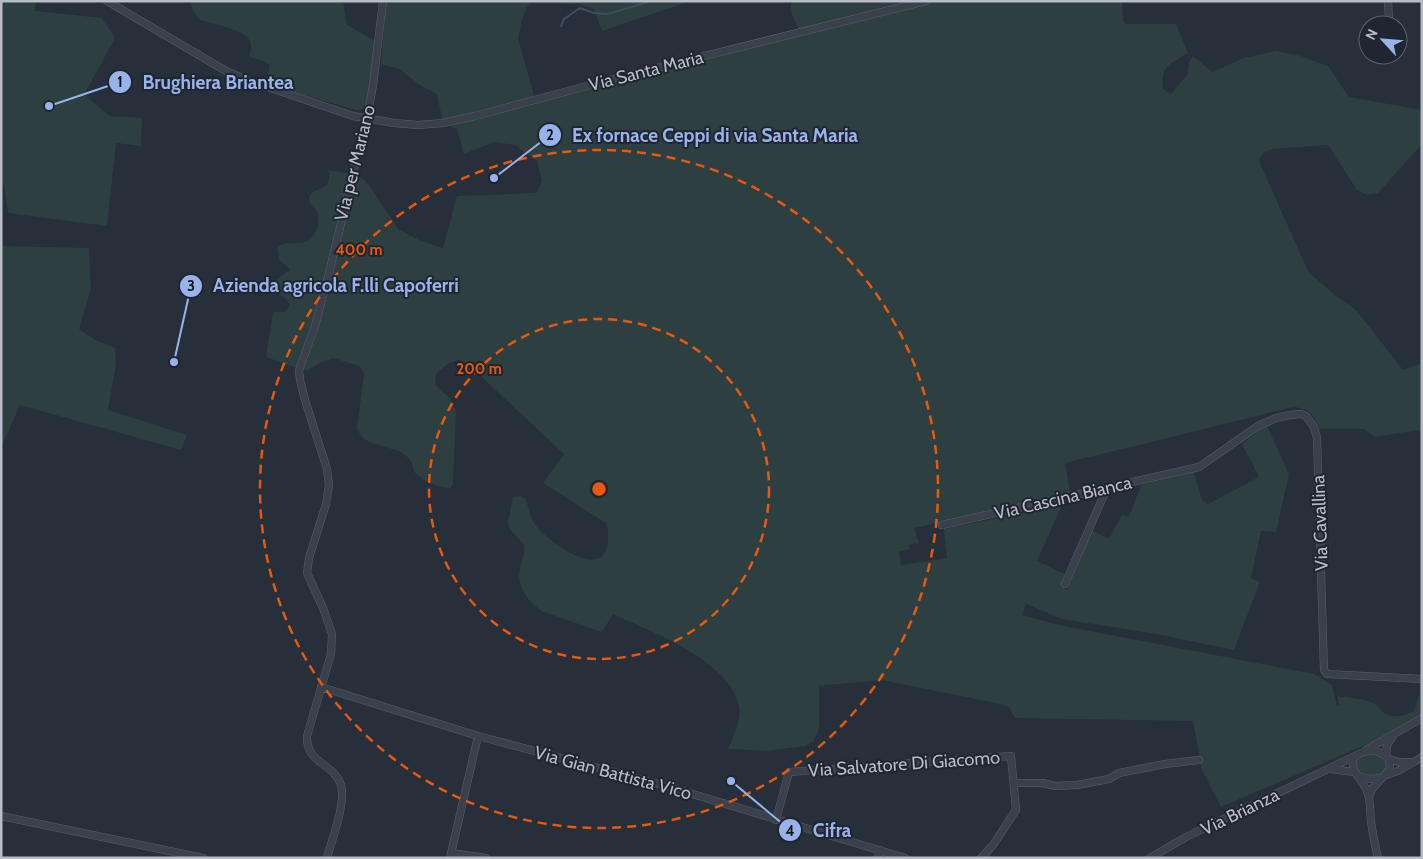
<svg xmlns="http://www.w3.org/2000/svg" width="1423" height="859" viewBox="0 0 1423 859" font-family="Cabin,sans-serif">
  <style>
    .green { fill: #2d3f41 }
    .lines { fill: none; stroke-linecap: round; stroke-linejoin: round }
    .stream { stroke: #404c62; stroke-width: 2 }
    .minor-casing { stroke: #595f6a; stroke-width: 8 }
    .minor { stroke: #3b414c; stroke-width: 7 }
    .ring { fill: none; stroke: #e8590c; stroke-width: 2.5; stroke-dasharray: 9 6 }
    .labels { text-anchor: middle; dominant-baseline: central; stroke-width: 4; stroke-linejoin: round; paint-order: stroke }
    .street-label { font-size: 18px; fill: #b7bcc7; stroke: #202631 }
    .centre { fill: #e8590c; stroke: #202631; stroke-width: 2.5 }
    .ring-label { font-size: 15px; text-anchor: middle; font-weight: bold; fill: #e8590c; stroke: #202631; stroke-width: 4; stroke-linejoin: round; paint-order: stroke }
    .leader { fill: none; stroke: #98b3eb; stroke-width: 2 }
    .callout-dot { fill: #98b3eb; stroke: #202631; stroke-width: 2 }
    .mark-label { font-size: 15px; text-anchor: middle; font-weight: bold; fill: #111 }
    .callout-label { font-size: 19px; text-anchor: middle; font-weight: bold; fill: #98b3eb; stroke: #202631; stroke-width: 4; stroke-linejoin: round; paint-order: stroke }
  </style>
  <rect width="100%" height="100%" fill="#272f3b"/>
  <path class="green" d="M1,1H36L35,11L102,18L115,38L84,95L110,116L142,118L141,146L116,143L107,226L8,213L4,184L1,183Z
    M191,1H343L347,25L377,42L368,104L361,110H356L266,84L270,65L263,61L249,57C251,50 253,43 247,37C240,29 212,24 201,20C195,16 191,9 191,1Z
    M386,1H535L527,7L522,20L518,39L535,98L800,32C796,23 788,11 792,1H1122L1123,21L1126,24H1176L1188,53C1171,64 1160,65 1163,89L1171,94L1187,75L1189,62L1193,56L1212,72L1244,58L1275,51L1301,56L1328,66L1349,97L1422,110V144L1378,193L1367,195L1357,190L1328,145L1272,149L1264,152L1259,161L1309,273L1334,294L1356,310L1403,370L1422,363V433L1419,430L1375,437L1364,429H1320C1312,413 1311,409 1293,407L1065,463L1070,493L914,528L919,543L909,545L910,549L899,552L901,565L947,558L944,529L1062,505L1037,561L1067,575L1061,586L1067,590L1092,530L1109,539L1122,515L1129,517L1141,485L1194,472L1202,500L1208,504L1259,477L1242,444L1258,431L1267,426L1289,474L1276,532L1261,531L1251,578L1260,582L1234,650L1156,634L1062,619L1026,604L1022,615L1059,625L1314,674L1332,685L1337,706L1339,705L1337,696C1349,698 1362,698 1373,703C1378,705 1380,710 1384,713C1394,719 1406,716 1414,711L1420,692L1419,684H1422V713L1370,743L1221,807L1202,770L1193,721L1015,718L1010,708L1000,704L881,680L819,686V729L814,741L805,746L767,751L728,749C733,737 741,721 739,708C734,662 649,631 613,614L602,632L541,611L529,600L522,589L518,577L524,553V545L510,529L508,523L513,497L520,496L526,499C528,508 531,520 537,527C550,543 604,582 608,542C608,534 609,530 606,523L543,483L564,454L468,364L459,360L449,363L436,374L435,385L450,398L456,411L453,484L450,488C438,489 423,480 414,472C412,439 365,455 357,428L364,374L359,366L334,358L320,363L306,371L266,357L273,312H285L290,305C286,296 276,295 273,287L275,280L290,270L279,259L277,249C284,238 299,247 309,240C317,234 321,220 317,212C314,207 308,204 309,198C312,185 334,194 328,170L352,174L363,179L370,186L398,229L421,241L443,248L457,196L536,193L542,181L537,161L515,145L494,142L464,154L457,129L443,123L437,94L420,85L399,69L381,64Z
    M557,1H691L602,31L594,9L579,4H562Z
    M1,246L89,248L91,288L79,329L95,340L115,348L116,364L108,410L187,435L181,450L20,405L1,448Z
    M1372,754L1380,755L1386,761C1389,780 1369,777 1358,772L1355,762L1360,756Z"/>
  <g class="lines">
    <path class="stream" d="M561,26L564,19L580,8L594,13L608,14L651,1"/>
    <g class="minor-casing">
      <path id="minor" d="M107,1L226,71L247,80L353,116L394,123L418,125L443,123L475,116L620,77L926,1
        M1388,1L1389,20
        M942,525L1199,467L1258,426L1276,418L1290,415L1301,414L1306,416L1314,427L1317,438L1324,670L1327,674L1422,679
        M1065,584L1107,488
        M321,687L478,736L666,786L905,858
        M1366,750L1422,718
        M1386,756L1387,745L1393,736
        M1389,759L1399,762H1411
        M1331,769L1354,772
        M1386,775L1398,771L1422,757
        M1359,776L1370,779L1382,778L1390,769L1389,759C1379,748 1363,748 1353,759C1351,772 1362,780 1367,791C1371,801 1370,812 1371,822C1373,834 1375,846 1378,858
        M1014,783H1043L1055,786L1077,785L1109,779L1119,773L1165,764L1199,760
        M1369,797L1372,789L1382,778
        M1,816L203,858
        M776,820L789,772L1011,756L1016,810L993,845L981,858
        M451,853L486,858
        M327,858C332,839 346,804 341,785C334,763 306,764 307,736L331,654L332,634L323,608L307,573L309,558L326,504L329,485L327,469L305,400L300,380L299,370L315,326L328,277L369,108L373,85L383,1
        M450,858L478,736
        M878,858L880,850
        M1150,858L1186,837L1357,755"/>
    </g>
    <use href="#minor" class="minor"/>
  </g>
  <g class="ring">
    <circle cx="599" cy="489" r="170"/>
    <circle cx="599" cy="489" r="339"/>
  </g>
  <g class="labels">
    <g class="street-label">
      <text transform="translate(646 71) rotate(-14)">Via Santa Maria</text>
      <text transform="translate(355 163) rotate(-76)">Via per Mariano</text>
      <text transform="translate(1063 498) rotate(-13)">Via Cascina Bianca</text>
      <text transform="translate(1320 523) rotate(-92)">Via Cavallina</text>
      <text transform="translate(904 764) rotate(-4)">Via Salvatore Di Giacomo</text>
      <text transform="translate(613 773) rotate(15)">Via Gian Battista Vico</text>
      <text transform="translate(1240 812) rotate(-26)">Via Brianza</text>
    </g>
  </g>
  <circle cx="599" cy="489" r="8" class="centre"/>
  <g class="ring-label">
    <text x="359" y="255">400 m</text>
    <text x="479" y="374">200 m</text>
  </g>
  <path class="leader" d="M49 106L120 82M494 178L550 135M174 362L191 286M731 781L790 830"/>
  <g class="callout-dot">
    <circle cx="49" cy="106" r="5"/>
    <circle cx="494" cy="178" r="5"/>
    <circle cx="174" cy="362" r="5"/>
    <circle cx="731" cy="781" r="5"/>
    <circle cx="120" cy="82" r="12"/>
    <circle cx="550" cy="135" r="12"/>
    <circle cx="191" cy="286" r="12"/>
    <circle cx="790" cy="830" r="12"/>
  </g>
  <g class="mark-label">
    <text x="120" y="87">1</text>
    <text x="550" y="140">2</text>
    <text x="191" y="291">3</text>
    <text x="790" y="836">4</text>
  </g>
  <g class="callout-label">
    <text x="218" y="89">Brughiera Briantea</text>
    <text x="715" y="142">Ex fornace Ceppi di via Santa Maria</text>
    <text x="336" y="292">Azienda agricola F.lli Capoferri</text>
    <text x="832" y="837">Cifra</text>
  </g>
  <rect width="1423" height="859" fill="none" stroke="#b7bcc7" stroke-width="5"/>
  <g transform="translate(1383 40) rotate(296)"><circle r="24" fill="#202631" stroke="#5c626d"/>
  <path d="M0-4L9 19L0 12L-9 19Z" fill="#98b3eb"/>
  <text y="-8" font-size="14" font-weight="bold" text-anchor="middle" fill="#b7bcc7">N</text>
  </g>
</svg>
